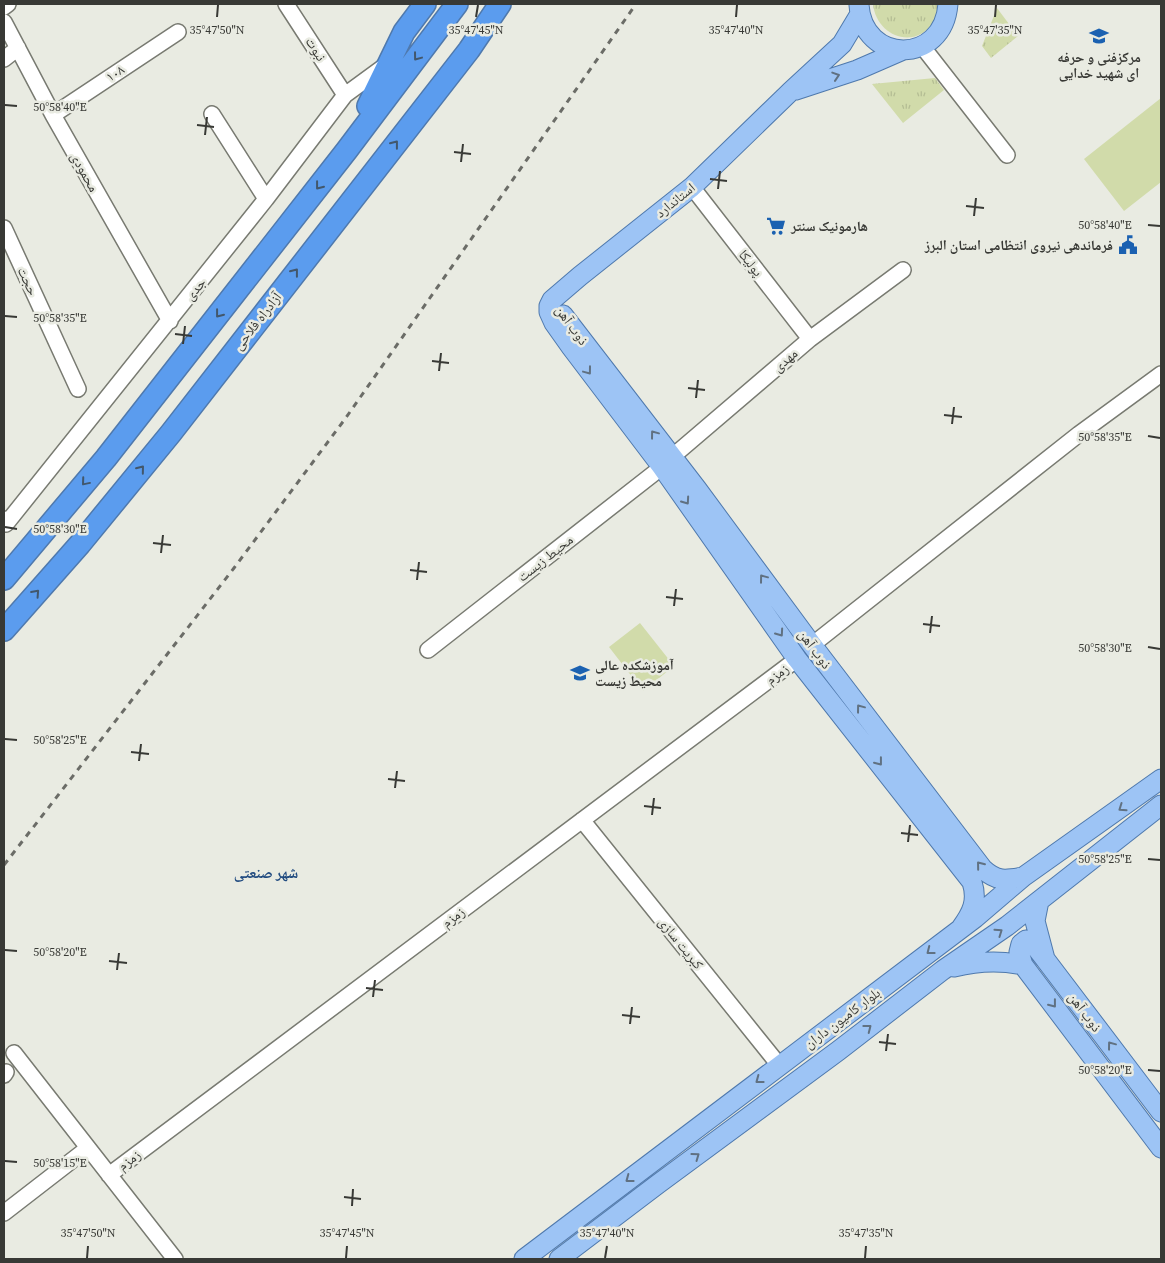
<svg xmlns="http://www.w3.org/2000/svg" width="1165" height="1263" viewBox="0 0 1165 1263" font-family="'Source Serif 4','Noto Naskh Arabic',serif">
  <style>
    .grass { fill: url(#grass-tufts) }
    .green { fill: #d1dbaa }
    .lines { fill: none; stroke-linecap: round; stroke-linejoin: round }
    .minor-casing { stroke: #787a71; stroke-width: 18 }
    .major-casing { stroke: #4f79ad; stroke-width: 21 }
    .highway-casing { stroke: #4f79ad; stroke-width: 24 }
    .minor { stroke: #fff; stroke-width: 15 }
    .major { stroke: #9dc4f5; stroke-width: 19 }
    .highway { stroke: #5b9cee; stroke-width: 21 }
    .rail { stroke: #6b6c67; stroke-width: 3; stroke-dasharray: 6 6; stroke-linecap: butt }
    .oneway { stroke: #42576c }
    .oneway2 { stroke: #607182 }
    .ticks { fill: none; stroke: #383935; stroke-width: 2 }
    .labels { text-anchor: middle; dominant-baseline: central; stroke-width: 5; stroke-linejoin: round; paint-order: stroke }
    .street-label { font-size: 14px; fill: #383935; stroke: #e9ebe2 }
    .poi-label { font-size: 14px; font-weight: bold; fill: #383935; stroke: #e9ebe2; text-anchor: start }
    .neighbourhood-label { font-size: 15px; font-weight: bold; fill: #214b80; stroke: #e9ebe2 }
    .ticks-label { font-size: 12px; text-anchor: middle; fill: #383935; stroke: #e9ebe2; stroke-width: 5; stroke-linejoin: round; paint-order: stroke }
  </style>
  <defs>
    <pattern id="grass-tufts" width="24" height="20" patternUnits="userSpaceOnUse" patternTransform="scale(1.25)"><rect width="24" height="20" fill="#d1dbaa"/><path d="M3 7l-1-3M5 7V3M7 7l1-3M15 17l-1-3M17 17v-4M19 17l1-3" fill="none" stroke="#b4bd93"/></pattern>
  </defs>
  <rect width="100%" height="100%" fill="#e9ebe2"/>
  <path class="grass" d="M873,4H938C937,10 936,18 933,23C913,51 876,35 873,4Z
    M997,8L1018,36L991,58L982,46Z
    M935,78L944,90L903,123L872,84Z"/>
  <path class="green" d="M1161,98V182L1124,211L1084,159Z
    M640,623L674,666L643,691L609,647Z"/>
  <g class="lines">
    <g class="minor-casing">
      <path id="minor" d="M286,4L345,95
        M4,7L8,4
        M4,22L53,115L170,321
        M922,46L1007,155
        M4,59L18,48
        M212,114L266,199
        M53,115L178,32
        M692,187L810,339
        M4,228L78,389
        M672,457L810,339L903,270
        M4,519L6,524L266,199L345,95L386,65
        M812,645L1079,434L1161,374
        M428,650L662,467
        M582,820L779,1065
        M14,1053L175,1259
        M4,1075L6,1072
        M109,1175L797,659
        M4,1213L88,1148"/>
    </g>
    <g class="major-casing">
      <path id="major" d="M859,5C863,64 943,66 948,4
        M860,14L842,44L790,92L692,187L580,276L552,300L549,306V312L554,323L571,347L662,467L797,659L972,882C978,901 972,913 961,928
        M796,90L857,70L903,50
        M563,315L697,489L812,645L983,869C997,882 1006,880 1023,877
        M1039,901L1035,921L1045,959L1161,1112
        M1045,959L1031,941L1026,940L1021,944L1019,952L1023,965L1161,1148
        M954,967C978,961 999,960 1023,965
        M524,1259L975,918L1023,877L1161,779
        M559,1259L658,1184L838,1051L943,970L1007,926L1161,805"/>
    </g>
    <g class="highway-casing">
      <path id="highway" d="M368,106L404,32L425,4
        M4,579L106,458L347,150L457,4
        M4,630L80,544L171,433L469,50L500,4"/>
    </g>
    <use href="#minor" class="minor"/>
    <use href="#major" class="major"/>
    <use href="#highway" class="highway"/>
    <path class="rail" d="M4,865L234,568L345,419L636,4"/>
  </g>
  <defs><path id="oneway-chevron" d="M-2-3.5L2.5 0L-2 3.5" fill="none" stroke-width="1.6" stroke-linecap="round" stroke-linejoin="round" transform="scale(1.25)"/></defs>
  <g class="oneway">
    <use href="#oneway-chevron" transform="translate(417 57) rotate(127)"/>
    <use href="#oneway-chevron" transform="translate(395 144) rotate(-52)"/>
    <use href="#oneway-chevron" transform="translate(319 186) rotate(128)"/>
    <use href="#oneway-chevron" transform="translate(295 272) rotate(-52)"/>
    <use href="#oneway-chevron" transform="translate(219 314) rotate(128)"/>
    <use href="#oneway-chevron" transform="translate(141 469) rotate(-51)"/>
    <use href="#oneway-chevron" transform="translate(85 482) rotate(130)"/>
    <use href="#oneway-chevron" transform="translate(36 593) rotate(-48)"/>
  </g>
  <g class="oneway2">
    <use href="#oneway-chevron" transform="translate(836 76) rotate(-18)"/>
    <use href="#oneway-chevron" transform="translate(588 371) rotate(53)"/>
    <use href="#oneway-chevron" transform="translate(654 434) rotate(-127)"/>
    <use href="#oneway-chevron" transform="translate(686 501) rotate(55)"/>
    <use href="#oneway-chevron" transform="translate(763 578) rotate(-127)"/>
    <use href="#oneway-chevron" transform="translate(780 633) rotate(55)"/>
    <use href="#oneway-chevron" transform="translate(860 708) rotate(-127)"/>
    <use href="#oneway-chevron" transform="translate(879 762) rotate(52)"/>
    <use href="#oneway-chevron" transform="translate(1122 808) rotate(145)"/>
    <use href="#oneway-chevron" transform="translate(980 865) rotate(-129)"/>
    <use href="#oneway-chevron" transform="translate(999 932) rotate(-35)"/>
    <use href="#oneway-chevron" transform="translate(930 951) rotate(142)"/>
    <use href="#oneway-chevron" transform="translate(1053 1004) rotate(52)"/>
    <use href="#oneway-chevron" transform="translate(868 1028) rotate(-38)"/>
    <use href="#oneway-chevron" transform="translate(1111 1045) rotate(-127)"/>
    <use href="#oneway-chevron" transform="translate(759 1080) rotate(143)"/>
    <use href="#oneway-chevron" transform="translate(696 1156) rotate(-36)"/>
    <use href="#oneway-chevron" transform="translate(629 1179) rotate(143)"/>
  </g>
  <path class="ticks" d="M217,17L218,5M476,17L478,5M736,17L737,5M995,17L996,5M5,105L17,106M197,125L214,127M205,135L207,117M454,152L471,154M461,162L463,144M710,179L727,181M718,189L720,171M966,206L984,208M974,216L976,198M1148,225L1160,226M5,316L17,317M175,334L192,336M183,344L185,326M432,361L449,363M439,371L441,353M688,388L705,390M696,398L698,380M944,415L962,417M952,424L954,407M1148,436L1160,438M5,527L17,529M153,543L171,545M161,553L163,535M410,570L427,572M417,580L419,562M666,597L683,599M674,606L676,589M923,624L940,626M930,633L932,616M1148,647L1160,649M5,739L17,740M131,752L149,754M139,761L141,744M388,779L405,781M395,788L397,771M644,806L661,808M652,815L654,798M901,833L918,835M908,842L910,825M1148,859L1160,860M5,950L17,951M109,961L127,963M117,970L119,953M366,988L383,990M373,997L375,980M622,1015L640,1017M630,1024L632,1007M879,1042L896,1044M886,1051L888,1034M1148,1070L1160,1071M5,1161L17,1162M344,1197L361,1199M352,1206L353,1189M87,1258L88,1246M346,1258L347,1246M605,1258L607,1246M865,1258L866,1246"/>
  <defs>
    <g id="university-bare" transform="scale(1.5)"><path d="M0-5L7-2L0 1L-7-2ZM-4 1L0 2.5L4 1V4Q0 6-4 4Z" fill="#1b61b1" stroke="#e9ebe2" stroke-width="2.5" paint-order="stroke"/></g>
    <g id="supermarket-bare" transform="scale(1.5)"><path d="M-6-5.5h2.5l.6 2H6L4.5 2H-2.5L-4.4-4H-6ZM-1.5 3.2a1.3 1.3 0 1 0 .1 0ZM3 3.2a1.3 1.3 0 1 0 .1 0Z" fill="#1b61b1" stroke="#e9ebe2" stroke-width="2.5" paint-order="stroke"/></g>
    <g id="civic-bare" transform="scale(1.5)"><path d="M-.6-6.5H3V-4.5H.6V-3L4-1V1h2V6H-6V1h2V-1L-.6-3ZM-1.2 2.5V6h2.4V2.5Z" fill="#1b61b1" stroke="#e9ebe2" stroke-width="2.5" paint-order="stroke"/></g>
  </defs>
  <g fill-rule="evenodd">
    <use href="#university-bare" x="1099" y="36"/>
    <use href="#supermarket-bare" x="776" y="226"/>
    <use href="#civic-bare" x="1128" y="245"/>
    <use href="#university-bare" x="580" y="673"/>
  </g>
  <g class="labels">
    <g class="street-label">
      <text transform="translate(316 49) rotate(57)">نبوت</text>
      <text transform="translate(115 73) rotate(-33)">۱۰۸</text>
      <text transform="translate(85 172) rotate(61)">محمودی</text>
      <text transform="translate(675 200) rotate(-39)">استاندارد</text>
      <text transform="translate(751 263) rotate(52)">پولیکا</text>
      <text transform="translate(28 281) rotate(65)">حجت</text>
      <text transform="translate(195 289) rotate(-51)">جدی</text>
      <text transform="translate(257 321) rotate(-52)">آزادراه فلاحی</text>
      <text transform="translate(572 325) rotate(54)">ذوب آهن</text>
      <text transform="translate(785 360) rotate(-41)">مهدی</text>
      <text transform="translate(545 558) rotate(-38)">محیط زیست</text>
      <text transform="translate(815 649) rotate(53)">ذوب آهن</text>
      <text transform="translate(777 674) rotate(-37)">زمزم</text>
      <text transform="translate(453 917) rotate(-37)">زمزم</text>
      <text transform="translate(681 943) rotate(51)">کبریت سازی</text>
      <text transform="translate(1085 1012) rotate(53)">ذوب آهن</text>
      <text transform="translate(842 1018) rotate(-37)">بلوار کامیون داران</text>
      <text transform="translate(129 1160) rotate(-37)">زمزم</text>
    </g>
    <g class="poi-label">
      <text x="1099" y="57" text-anchor="middle">مرکزفنی و حرفه<tspan x="1099" dy="16">ای شهید خدایی</tspan></text>
      <text x="791" y="226">هارمونیک سنتر</text>
      <text x="1113" y="245" text-anchor="end">فرماندهی نیروی انتظامی استان البرز</text>
      <text x="595" y="665">آموزشکده عالی<tspan x="595" dy="16">محیط زیست</tspan></text>
    </g>
    <g class="neighbourhood-label">
      <text x="266" y="872">شهر صنعتی</text>
    </g>
  </g>
  <g class="ticks-label">
    <text x="217" y="34">35°47'50"N</text>
    <text x="476" y="34">35°47'45"N</text>
    <text x="736" y="34">35°47'40"N</text>
    <text x="995" y="34">35°47'35"N</text>
    <text x="60" y="111">50°58'40"E</text>
    <text x="1105" y="229">50°58'40"E</text>
    <text x="60" y="322">50°58'35"E</text>
    <text x="1105" y="441">50°58'35"E</text>
    <text x="60" y="533">50°58'30"E</text>
    <text x="1105" y="652">50°58'30"E</text>
    <text x="60" y="744">50°58'25"E</text>
    <text x="1105" y="863">50°58'25"E</text>
    <text x="60" y="956">50°58'20"E</text>
    <text x="1105" y="1074">50°58'20"E</text>
    <text x="60" y="1167">50°58'15"E</text>
    <text x="88" y="1237">35°47'50"N</text>
    <text x="347" y="1237">35°47'45"N</text>
    <text x="607" y="1237">35°47'40"N</text>
    <text x="866" y="1237">35°47'35"N</text>
  </g>
  <rect width="1165" height="1263" fill="none" stroke="#383935" stroke-width="10"/>
</svg>
